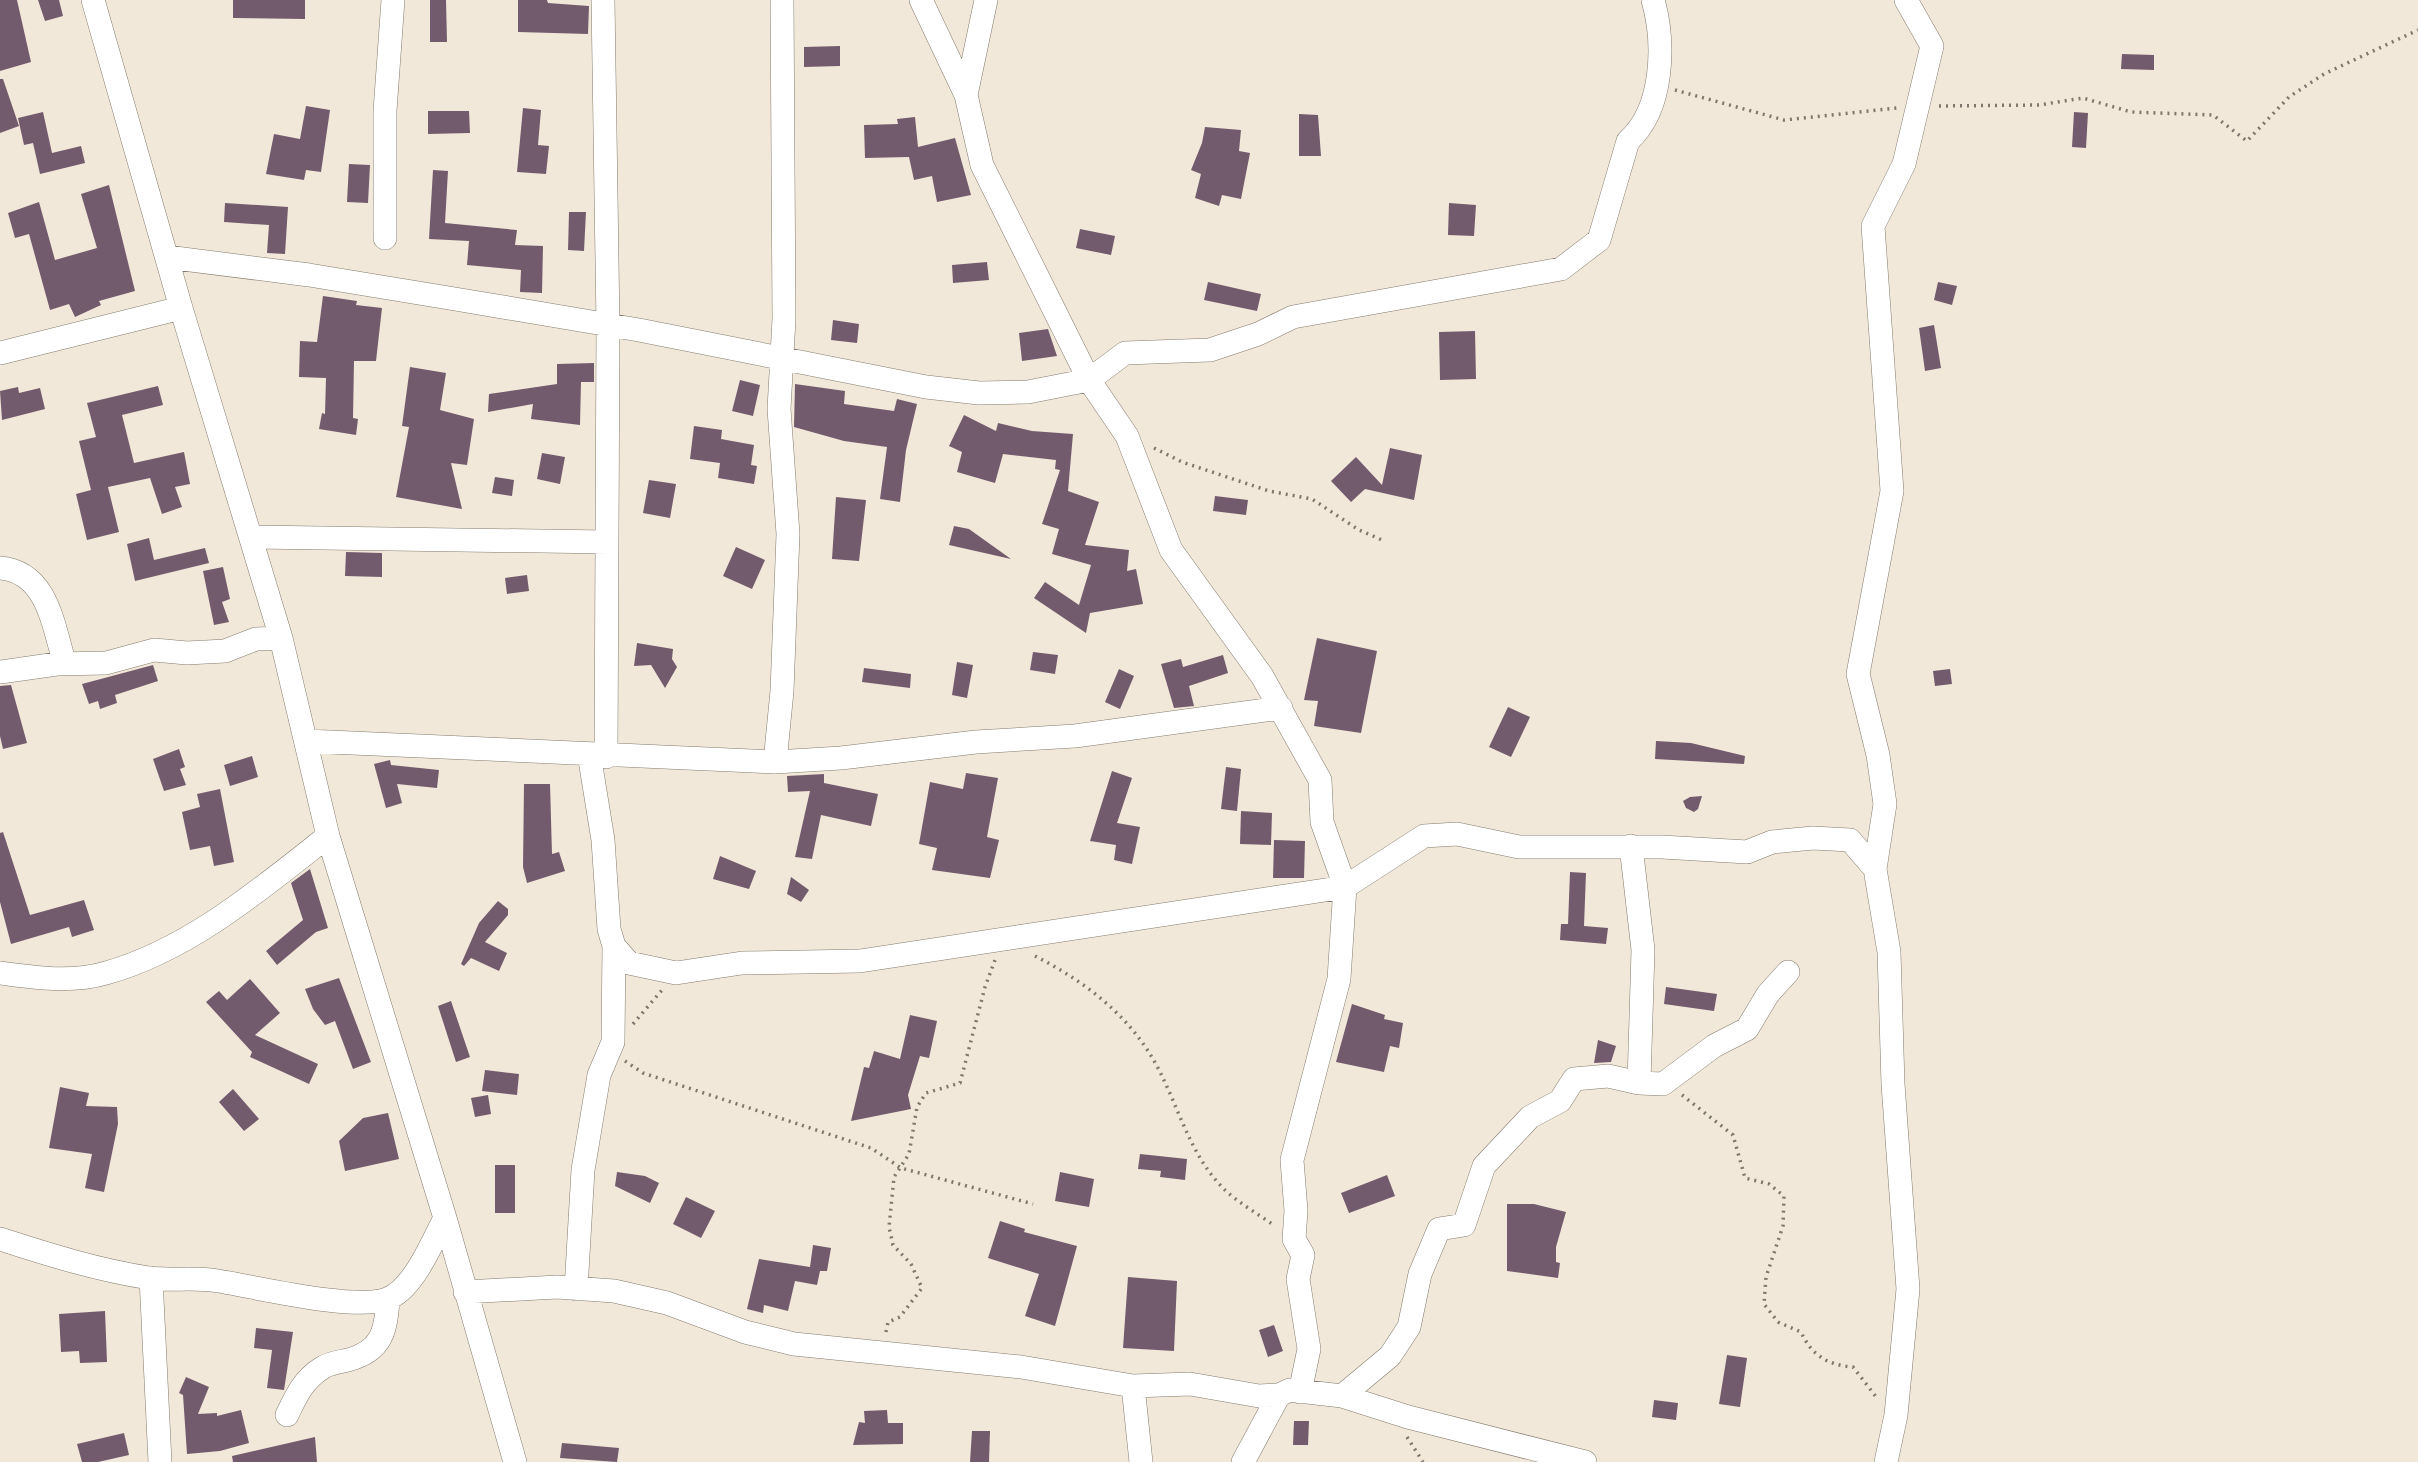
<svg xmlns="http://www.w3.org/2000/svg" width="2418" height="1462" viewBox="0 0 2418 1462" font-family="Lato,sans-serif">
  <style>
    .building { fill: #735b6e }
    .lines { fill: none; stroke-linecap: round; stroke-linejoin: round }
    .minor-casing { stroke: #847b6e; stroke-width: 24 }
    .path { stroke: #7e776d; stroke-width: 3.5; stroke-dasharray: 2 5; stroke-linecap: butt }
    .minor { stroke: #fff; stroke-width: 23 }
  </style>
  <rect width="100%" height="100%" fill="#f2e8d9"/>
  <path class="building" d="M0,0H17L31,62L0,71Z
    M38,0H59L63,16L45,21Z
    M233,0H305V19L233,18Z
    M430,0H446L447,42H430Z
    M518,0H547L548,3L589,6L588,34L518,32Z
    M840,46V66L804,67V47Z
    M2122,54L2154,55V70L2121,69Z
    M0,79H3L19,126L0,133Z
    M306,106L330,110L321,172L306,170L304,180L266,174L274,134L300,139Z
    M523,108L541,110L538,145L549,146L546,174L517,172Z
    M428,111H469L470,133L428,134Z
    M43,112L52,153L81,146L85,163L40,174L33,143L24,145L18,118Z
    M2074,112L2088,113L2086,148L2072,147Z
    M1299,114L1318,115L1321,156H1299Z
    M915,117L918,147L955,138L971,195L937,202L932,176L914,180L909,157L865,158L864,125L898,124L897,119Z
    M1205,127L1241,130L1239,151L1250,153L1241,199L1222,195L1219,206L1195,198L1201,174L1191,170L1202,143Z
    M349,164L370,165L368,203L347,202Z
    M433,170L448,171L445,223L517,230L515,245L543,246L542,293L520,292L521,270L467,265L469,241L429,239Z
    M109,185L135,291L99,301L101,305L75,317L69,304L50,310L29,234L15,238L8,213L39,202L55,260L97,248L81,194Z
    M225,203L288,207L285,254L267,253L269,225L224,222Z
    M1449,203L1476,205L1474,236L1448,235Z
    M569,212H586L584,251L568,250Z
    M1080,229L1115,236L1111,255L1076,248Z
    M987,262L989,280L953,283L952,265Z
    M1208,282L1261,294L1257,311L1204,300Z
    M1938,282L1957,286L1952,305L1934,300Z
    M323,296L357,301L356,305L382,308L376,361H354L353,418L358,419L356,435L319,429L322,413L325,414L326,378L299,377L300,341L317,342Z
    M833,320L859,324L857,343L831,340Z
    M1934,325L1941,368L1925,371L1919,328Z
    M1048,329L1057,356L1022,361L1019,333Z
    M1475,331L1476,379L1440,380L1439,332Z
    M594,363V382H581L580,425L531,419L533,404L488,412L489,394L557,384V364Z
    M410,367L446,373L440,410L474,419L467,465L451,463L462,509L396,497L409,427L402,426Z
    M740,380L760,385L753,416L732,411Z
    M795,384L845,391L844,404L894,411L897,399L917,404L906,450L900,502L880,499L887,447L844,441L794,427Z
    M158,386L163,405L122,415L134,463L184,452L190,484L175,487L182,507L162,514L150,478L108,487L119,532L87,540L76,494L91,490L79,441L96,437L87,403Z
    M18,387L19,393L40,388L45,409L2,420L0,391Z
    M964,415L996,431L998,423L1032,431L1073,434L1068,491L1099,502L1085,545L1129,550L1127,571L1136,569L1143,604L1090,613L1086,633L1034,598L1045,582L1079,605L1091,565L1052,554L1059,529L1042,524L1060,470L1055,469L1056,460L1003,454L995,483L957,472L962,452L949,446Z
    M694,426L722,430L721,439L754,445L751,465L757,466L754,484L718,478L720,463L690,459Z
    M1390,448L1422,455L1414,500L1365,489L1351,502L1331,481L1356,457L1382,485Z
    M542,453L565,457L560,484L537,479Z
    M495,477L514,480L512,496L492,493Z
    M649,480L676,484L670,518L643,513Z
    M1215,496L1248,500L1246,515L1213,511Z
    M836,497L866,500L859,561L832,559Z
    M954,526L969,529L1011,559L949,545Z
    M149,538L154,560L205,548L209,563L135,581L127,544Z
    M736,547L765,560L752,589L723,576Z
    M346,552L382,553V577L345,576Z
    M223,567L230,599L222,602L229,622L214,625L203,571Z
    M527,575L529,591L507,594L505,578Z
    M1317,638L1377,651L1361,733L1314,726L1318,701L1304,700Z
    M637,643L673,649L672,659L677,667L665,688L651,665L634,666Z
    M1033,652L1058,655L1055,674L1030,670Z
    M1223,655L1228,673L1189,686L1194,706L1174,708L1161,664L1181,659L1183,667Z
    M957,662L973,665L967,698L952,695Z
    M153,665L158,681L115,695L117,703L100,709L98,701L89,704L82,684Z
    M864,668L911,674L910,688L862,682Z
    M1119,669L1134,676L1120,709L1105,702Z
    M1950,669L1952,684L1935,686L1933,671Z
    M11,685L27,743L3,749L0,736V686Z
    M1508,707L1530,717L1511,757L1489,747Z
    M1656,741L1691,743L1745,756L1744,764L1655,759Z
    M179,749L185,767L180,769L186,785L164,791L153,759Z
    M252,756L258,777L230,786L224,765Z
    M390,760L391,765L439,770L437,788L397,784L402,803L386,808L374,764Z
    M1226,767L1241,769L1237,811L1221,809Z
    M1112,771L1132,778L1117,823L1140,827L1132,864L1114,860L1116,845L1090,841Z
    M966,773L998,778L987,837L999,840L990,878L932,870L937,848L919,844L930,782L963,789Z
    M824,774V783L878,794L871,826L821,815L812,859L795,857L810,791L788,792L787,776Z
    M524,784H550L552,854L559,852L565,871L527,883L523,867Z
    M220,789L234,862L214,866L210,846L190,850L182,812L200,807L197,794Z
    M1702,796L1698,809L1694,812L1686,808L1683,801L1690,797Z
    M1241,811L1272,813L1271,845L1240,844Z
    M3,832L30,915L84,900L94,930L72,937L69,927L11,944L0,902V833Z
    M1274,840L1305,841L1304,878H1273Z
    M720,856L756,871L749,889L713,879Z
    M310,869L328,928L316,932L277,965L266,951L303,920L291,883Z
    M1570,872L1586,873L1584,926L1608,928L1606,944L1560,940L1561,924H1568Z
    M791,877L809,890L801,902L787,894Z
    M498,901L508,909V915L485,942L507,953L499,971L471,958L464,966L461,964L479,923Z
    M339,978L371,1062L353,1069L335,1021L325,1025L313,1009L305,989Z
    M250,979L280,1013L255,1035L318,1064L309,1084L250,1057L252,1052L206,1002L219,991L227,1000Z
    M1666,987L1717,994L1714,1011L1664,1004Z
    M451,1001L470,1057L456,1062L438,1006Z
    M1352,1004L1385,1015L1384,1019L1403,1023L1399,1048L1390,1046L1384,1072L1336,1062Z
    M910,1015L937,1021L929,1058L920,1056L908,1095L911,1109L851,1121L864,1067L869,1068L874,1051L900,1059Z
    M1598,1040L1616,1046L1611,1062L1594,1063Z
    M485,1070L519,1074L517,1095L482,1091Z
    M60,1087L89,1093L86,1106L117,1107L118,1124L104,1192L85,1188L92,1154L49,1148Z
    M233,1089L259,1119L244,1131L219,1102Z
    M488,1095L491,1114L475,1117L471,1098Z
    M388,1113L399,1159L345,1171L339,1141L363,1118Z
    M1140,1154L1187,1159L1185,1180L1160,1177L1161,1171L1138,1169Z
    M495,1165H515V1213H495Z
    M617,1172L645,1176L659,1183L650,1203L615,1186Z
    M1060,1172L1094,1179L1089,1207L1055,1201Z
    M1387,1175L1395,1196L1349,1213L1341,1193Z
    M686,1197L715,1211L701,1238L673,1224Z
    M1507,1204H1534L1566,1212L1556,1247V1262L1560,1263L1558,1278L1507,1271Z
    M1000,1221L1025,1229L1024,1232L1077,1246L1055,1326L1025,1316L1039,1274L988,1258Z
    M813,1245L831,1248L827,1271H820L817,1285L795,1281L788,1311L764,1305L763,1313L747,1309L759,1259L810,1267Z
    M1128,1277L1177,1281L1174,1351L1123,1348Z
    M105,1311L107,1362L80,1363L79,1351L61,1352L59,1314Z
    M1274,1325L1283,1351L1268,1357L1259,1330Z
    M256,1328L293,1332L284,1390L267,1388L272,1350L254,1348Z
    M1727,1355L1747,1358L1740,1407L1719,1404Z
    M186,1377L209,1387L198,1414L217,1413V1416L241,1410L249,1443L220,1451L187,1454L183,1395L179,1393Z
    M1654,1400L1678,1403L1676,1420L1652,1417Z
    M887,1410L888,1423H903V1444L853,1445L859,1422L865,1423L864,1411Z
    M1294,1421H1309L1308,1445H1293Z
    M972,1431H990L989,1462H970Z
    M124,1433L129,1455L98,1462H82L77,1444Z
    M315,1437L317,1462H233L232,1456Z
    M562,1443L619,1448L617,1462L560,1458Z"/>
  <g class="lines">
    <g class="minor-casing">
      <path id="minor" d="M93,0L181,308L281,638L328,836L445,1218L515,1462
        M603,0L608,325L606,757
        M921,0L966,95L982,165L1089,380L1127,436L1171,550L1262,676L1320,780L1322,822L1345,887L1339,979L1292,1160L1296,1211L1294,1239L1303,1255L1298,1279L1309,1349L1300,1392
        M966,95L986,0
        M385,238V111L393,0
        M167,257L309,275L455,299L639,330L926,387L979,393L1028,392L1089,380L1125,353L1210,350L1258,334L1293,317L1561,269L1599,240L1628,141C1664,109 1665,43 1653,0
        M0,353L181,308
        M251,537L607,542
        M0,568C48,572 53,626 65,664
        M0,672L57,664L106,663L154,650L187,653L225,651L256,639L281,638
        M307,741L775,762L841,758L976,742L1075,736L1281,708
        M775,762L782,691L788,534L779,409L784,319L782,0
        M614,946L629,963L676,973L742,963L860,961L1345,887L1424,836L1457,834L1519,847H1662L1747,852L1772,842L1813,838L1850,840L1875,869
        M0,973C35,978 72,983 106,973C189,950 262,888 328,836
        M1639,1083L1663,1084L1714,1046L1747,1029L1768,994L1788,972
        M0,1239C49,1255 98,1270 149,1278C172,1281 196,1277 218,1281C256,1287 354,1311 387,1299C414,1289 432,1242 445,1218
        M151,1278L160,1462
        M576,1289L583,1170L599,1075L613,1042L614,946L609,929L603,840L589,754
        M465,1292L557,1287L614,1291L667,1303L745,1332L794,1344L1021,1367L1133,1386L1190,1384L1259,1396L1279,1395L1290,1390L1342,1396L1408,1417L1585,1462
        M1133,1386L1141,1462
        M1342,1396L1390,1356L1409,1327L1420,1274L1439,1229L1464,1225L1484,1166L1530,1117L1560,1101L1574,1079L1608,1076L1639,1083L1643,950L1631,846
        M287,1415C296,1396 303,1380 322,1368C329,1363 339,1362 348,1360C382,1351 386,1331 388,1299
        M1243,1462L1279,1395
        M1886,1462L1896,1415L1908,1289L1893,1084L1889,952L1875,869L1885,804L1878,755L1858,674L1892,491L1873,226L1904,164L1932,46L1906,0"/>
    </g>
    <path class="path" d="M1675,90L1784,120L1897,108
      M1939,106L2039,105L2083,98L2131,112L2213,115L2247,141L2289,97L2324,74L2418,30
      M1154,448L1182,462L1269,491L1312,499L1359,530L1382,540
      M1035,956C1086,982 1132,1017 1159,1070C1179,1109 1191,1156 1223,1188C1237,1202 1258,1214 1275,1226
      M633,1024L662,990
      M625,1061L643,1073L871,1148L901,1168L1033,1204
      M1682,1095L1733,1135L1745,1178L1769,1184L1784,1196L1783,1226L1766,1277L1764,1304L1778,1322L1801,1332C1812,1356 1828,1365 1853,1367L1877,1398
      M886,1332L888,1322L900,1317L922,1288L911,1264L893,1245L889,1227L894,1177L909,1154L917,1107L926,1093L960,1083L985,987L995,960
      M1407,1437L1423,1462"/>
    <use href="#minor" class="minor"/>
  </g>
</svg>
